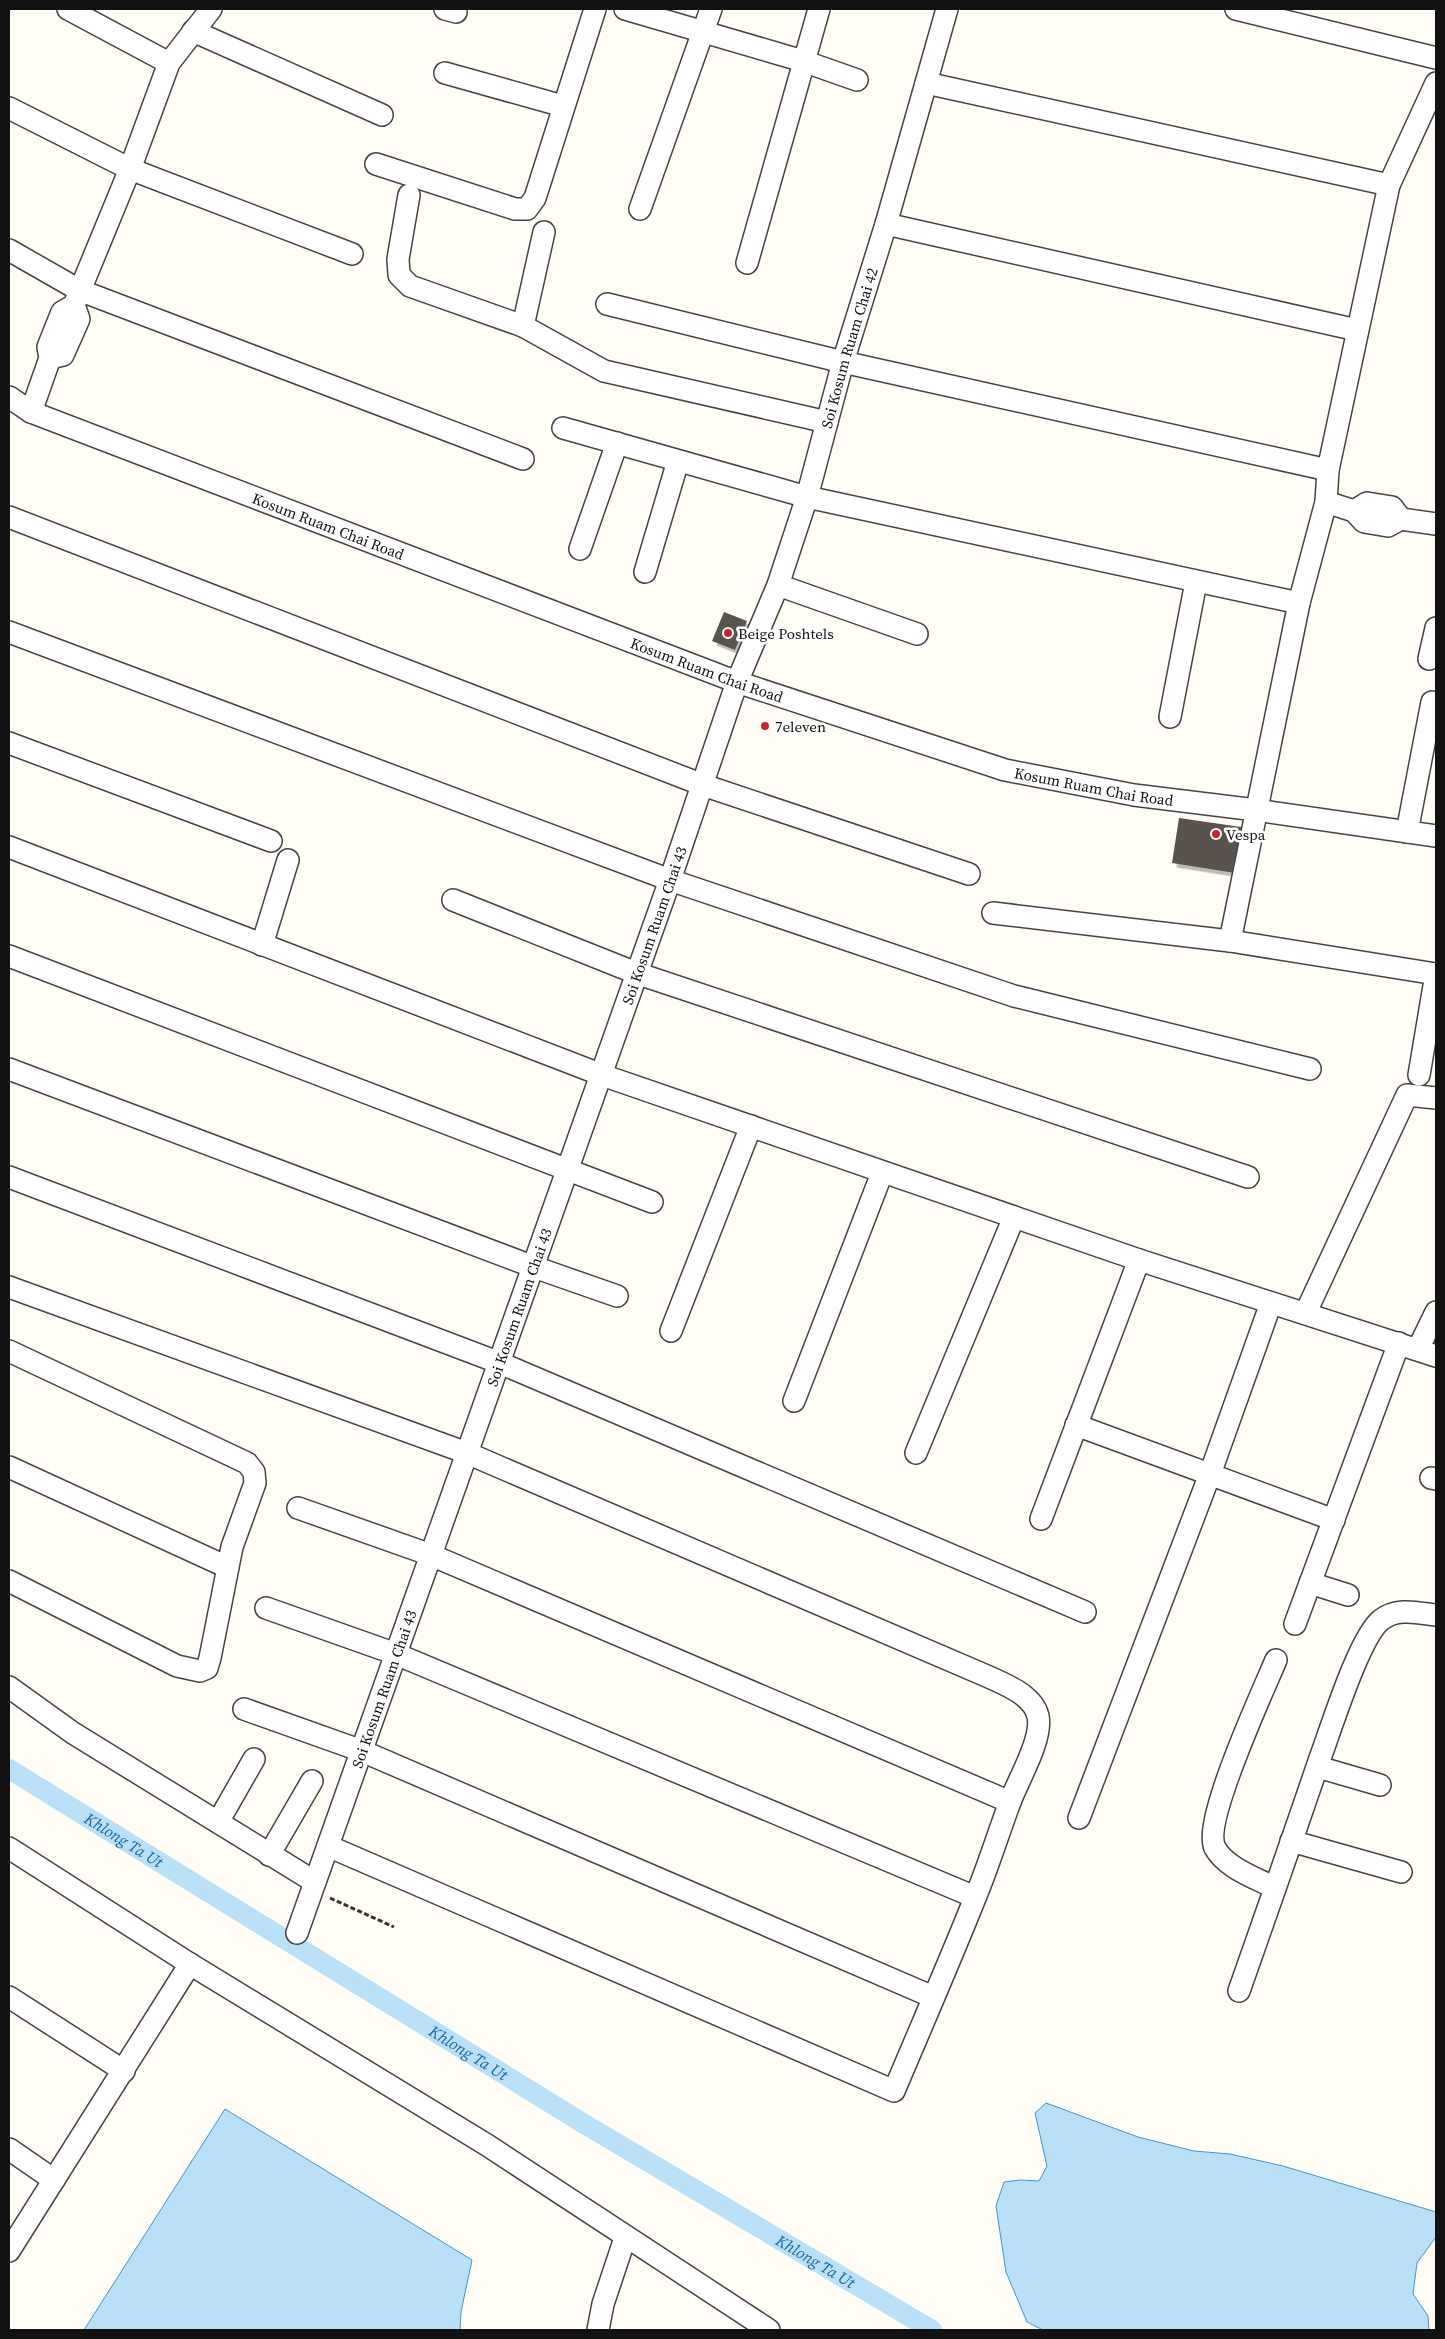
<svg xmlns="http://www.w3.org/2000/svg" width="1445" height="2339" viewBox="0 0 1445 2339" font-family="'Source Serif 4',serif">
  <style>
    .water { fill: #b9e0f7; stroke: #3f96cf }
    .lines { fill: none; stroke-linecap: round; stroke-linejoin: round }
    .canal { stroke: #b9e0f7; stroke-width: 20 }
    .building { fill: #5a524d; filter: url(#shadow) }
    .minor-casing { stroke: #444; stroke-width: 24 }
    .path { stroke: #333; stroke-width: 3; stroke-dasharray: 5 2.5; stroke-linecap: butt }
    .minor { stroke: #fff; stroke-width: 21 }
    .poi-dot { fill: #c4262e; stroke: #fff; stroke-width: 2 }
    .labels { text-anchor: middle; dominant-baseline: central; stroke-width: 5; stroke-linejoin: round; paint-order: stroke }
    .street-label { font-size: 15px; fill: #111; stroke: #fff }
    .poi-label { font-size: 15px; fill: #111; stroke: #fff; text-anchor: start }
    .water-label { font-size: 16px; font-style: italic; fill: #1768a6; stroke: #fff }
  </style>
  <defs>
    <filter id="shadow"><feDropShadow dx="4.5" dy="4.5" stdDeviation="0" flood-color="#0004"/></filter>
  </defs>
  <rect width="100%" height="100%" fill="#fffdf5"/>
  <path class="water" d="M1046,2103L1138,2137L1194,2151L1230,2154L1283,2166L1436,2212V2237L1417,2263L1413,2294L1428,2316L1429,2330H1043L1027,2322L1006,2272L996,2206L1004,2182L1020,2180L1039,2181L1047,2166L1035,2113Z
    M225,2109L472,2260L461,2312L460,2330H84Z"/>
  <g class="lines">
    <path class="canal" id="s1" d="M9,1769L586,2125L932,2330"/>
  </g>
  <path class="building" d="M724,612L747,621L735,650L712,641Z
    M1179,818L1241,827L1235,873L1172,863Z"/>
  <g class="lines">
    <g class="minor-casing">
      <g id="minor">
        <path d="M68,9L169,63"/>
        <path d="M445,9L456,12"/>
        <path d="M625,9L803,61L857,80"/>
        <path d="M1236,9L1436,58"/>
        <path d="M193,31L382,115"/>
        <path d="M445,73L563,106"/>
        <path d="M926,83L1389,185"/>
        <path d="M9,108L130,169L352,254"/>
        <path d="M376,164L515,209H527L535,198L595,9"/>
        <path d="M409,195L398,259L399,275L410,286L523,326L604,371L827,422"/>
        <path d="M640,209L711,9"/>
        <path d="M886,224L1357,330"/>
        <path d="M9,250L79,290L523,459"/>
        <path d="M747,263L819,9"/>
        <path d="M607,304L843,362L1328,470"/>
        <path d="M523,326L544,232"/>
        <path d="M50,358L63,355L79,319L74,305"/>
        <path id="s2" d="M9,397L31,412L737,682L1005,770L1134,795L1256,810L1436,836"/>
        <path d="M31,412L50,358L48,347L62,312L74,305L130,169L169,63L211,9"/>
        <path d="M563,428L807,497L1299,603"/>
        <path d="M1326,502L1354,511L1364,522L1388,526L1401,519L1436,524"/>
        <path d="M1354,511L1367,503L1392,507L1401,519"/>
        <path d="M9,517L703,785L969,874"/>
        <path d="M580,549L617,443"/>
        <path d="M645,572L678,461"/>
        <path d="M778,585L917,634"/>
        <path d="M9,632L670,880L1014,996L1310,1069"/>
        <path d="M1429,659L1436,628"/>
        <path d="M1170,717L1196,582"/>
        <path d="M9,743L271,841"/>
        <path d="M1407,832L1432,702"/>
        <path d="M9,847L602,1075L1139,1260L1436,1356"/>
        <path d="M453,900L636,973L1248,1177"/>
        <path d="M993,913L1230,941L1436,974"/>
        <path d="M1230,941L1299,603L1326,502L1328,470L1389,185L1436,83"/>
        <path d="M262,945L288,860"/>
        <path d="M9,956L652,1202"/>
        <path d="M9,1069L534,1267L617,1296"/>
        <path d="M1419,1075L1436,974"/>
        <path d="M9,1177L500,1363L1085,1612"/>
        <path d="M9,1287L467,1453L989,1677C1006,1685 1033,1695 1038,1716C1043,1739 1018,1780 1010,1802C998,1834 988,1867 975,1898C949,1963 921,2027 894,2091L328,1846"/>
        <path d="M1306,1312L1407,1095L1436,1098"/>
        <path d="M671,1331L751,1126"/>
        <path d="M1418,1349L1436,1312"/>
        <path d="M9,1351L247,1463L254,1472L255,1483L232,1547L210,1658L207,1668L200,1671L177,1666L9,1581"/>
        <path d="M794,1401L882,1173"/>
        <path d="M1076,1425L1334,1520"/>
        <path d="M916,1453L1014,1217"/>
        <path d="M9,1467L227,1567"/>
        <path d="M1431,1478L1436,1479"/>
        <path d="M298,1508L431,1555L1010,1802"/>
        <path d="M1041,1519L1139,1260"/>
        <path d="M1310,1583L1348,1595"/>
        <path d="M266,1608L396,1654L975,1897"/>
        <path d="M1295,1624L1399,1343"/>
        <path d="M9,1687L73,1733L315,1882"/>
        <path d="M244,1709L362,1751L933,1997"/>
        <path d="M1318,1767L1380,1785"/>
        <path d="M1079,1818L1210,1474L1271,1303"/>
        <path d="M218,1822L254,1759"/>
        <path d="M1291,1841L1401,1872"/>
        <path d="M9,1848L190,1964L487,2145L769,2330"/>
        <path d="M269,1855L312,1781"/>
        <path d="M1275,1888C1256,1878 1226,1868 1215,1848C1202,1822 1263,1691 1276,1660"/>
        <path id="s3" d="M297,1933L670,880L737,682L778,585L807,497L843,362L886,224L947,9"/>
        <path d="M1239,1991C1266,1914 1293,1838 1319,1761C1330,1732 1359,1637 1381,1620C1397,1607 1418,1613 1436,1615"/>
        <path d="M9,1997L124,2071"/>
        <path d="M9,2149L54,2180"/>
        <path d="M9,2251L190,1964"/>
        <path d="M598,2330L603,2304L625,2238"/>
      </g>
    </g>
    <path class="path" d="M330,1898L394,1927"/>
    <use href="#minor" class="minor"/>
  </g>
  <g class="poi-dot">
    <circle cx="728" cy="633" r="5"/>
    <circle cx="765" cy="726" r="5"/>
    <circle cx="1216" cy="834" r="5"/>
  </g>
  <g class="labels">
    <g class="street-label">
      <text stroke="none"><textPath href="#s3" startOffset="1679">Soi Kosum Ruam Chai 42</textPath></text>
      <text stroke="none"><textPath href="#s2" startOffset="345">Kosum Ruam Chai Road</textPath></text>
      <text stroke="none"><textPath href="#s2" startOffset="750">Kosum Ruam Chai Road</textPath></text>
      <text stroke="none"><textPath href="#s2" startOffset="1155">Kosum Ruam Chai Road</textPath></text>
      <text stroke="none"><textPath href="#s3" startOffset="1069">Soi Kosum Ruam Chai 43</textPath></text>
      <text stroke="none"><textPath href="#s3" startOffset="664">Soi Kosum Ruam Chai 43</textPath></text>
      <text stroke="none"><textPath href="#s3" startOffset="259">Soi Kosum Ruam Chai 43</textPath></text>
    </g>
    <g class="poi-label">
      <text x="738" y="633">Beige Poshtels</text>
      <text x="775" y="726">7eleven</text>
      <text x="1226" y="834">Vespa</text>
    </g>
    <g class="water-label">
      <text stroke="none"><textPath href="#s1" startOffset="135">Khlong Ta Ut</textPath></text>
      <text stroke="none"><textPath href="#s1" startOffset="540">Khlong Ta Ut</textPath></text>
      <text stroke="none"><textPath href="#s1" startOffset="945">Khlong Ta Ut</textPath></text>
    </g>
  </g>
  <rect width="1445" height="2339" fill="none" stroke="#111111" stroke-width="20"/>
</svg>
